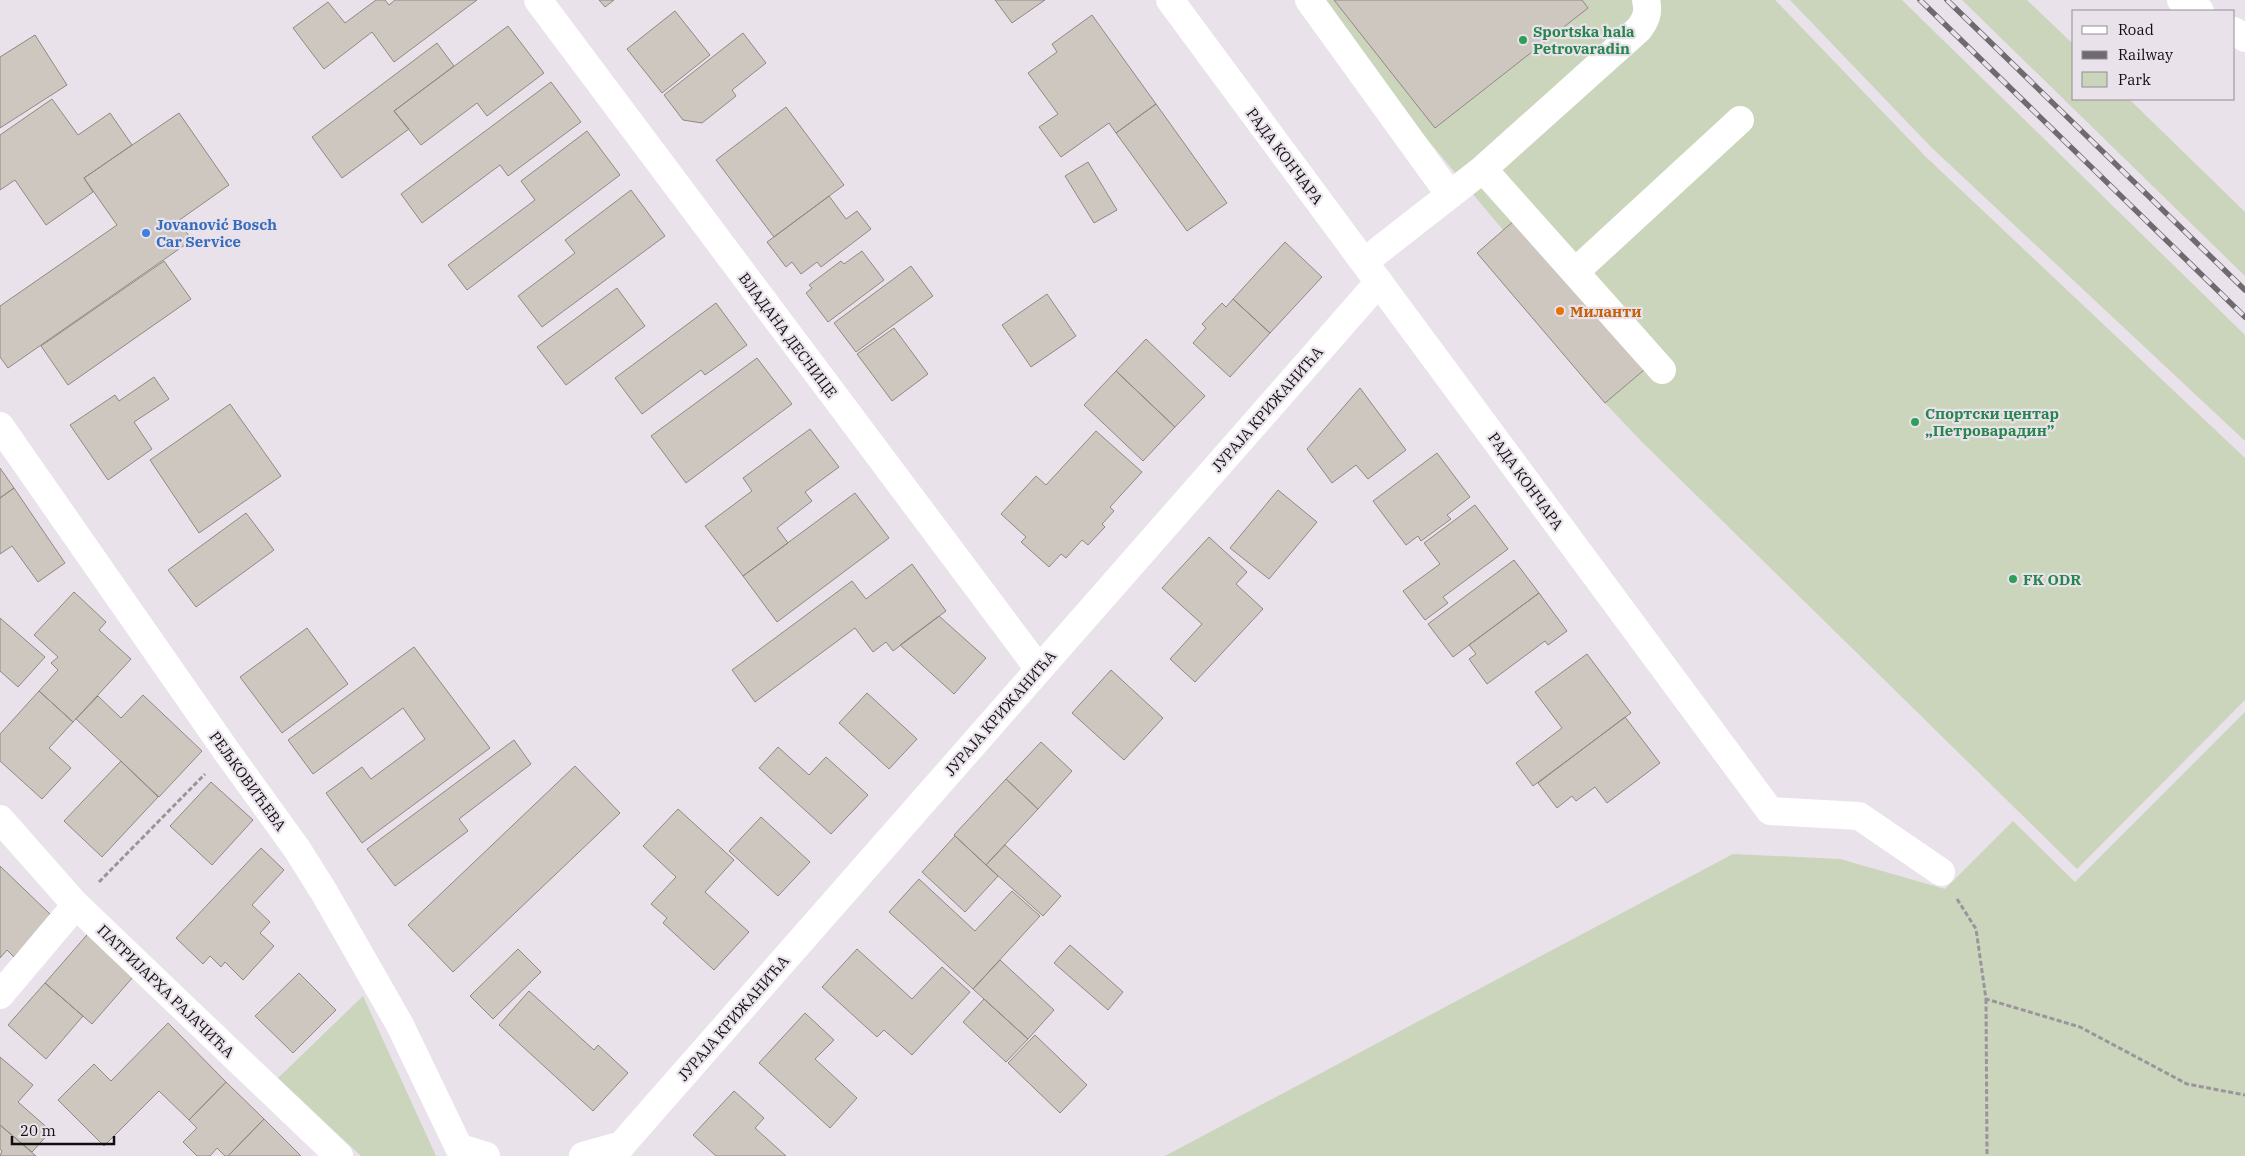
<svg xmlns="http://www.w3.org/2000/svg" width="2245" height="1156" viewBox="0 0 2245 1156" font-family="'IBM Plex Serif',serif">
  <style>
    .green { fill: #cad5bb }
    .building { fill: #cec7c0; stroke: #908983 }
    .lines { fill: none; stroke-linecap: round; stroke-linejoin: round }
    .path { stroke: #9a959b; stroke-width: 3; stroke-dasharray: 5 2.5; stroke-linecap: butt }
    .minor { stroke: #fff; stroke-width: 28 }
    .major { stroke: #fff; stroke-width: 28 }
    .rail-casing { stroke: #6e6a6f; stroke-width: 5.5 }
    .rail { stroke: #e9e2ea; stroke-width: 4; stroke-dasharray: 11; stroke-linecap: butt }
    .leisure-dot { fill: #2e9e5b; stroke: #e9e2ea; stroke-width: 2 }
    .shop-dot { fill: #3f7fe0; stroke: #e9e2ea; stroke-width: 2 }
    .food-dot { fill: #e8710a; stroke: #e9e2ea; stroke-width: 2 }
    .labels { text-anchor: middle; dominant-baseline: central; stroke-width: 4.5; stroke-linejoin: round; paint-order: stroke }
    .leisure-label { font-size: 15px; font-weight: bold; fill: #27864d; stroke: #e9e2ea; text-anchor: start }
    .street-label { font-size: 15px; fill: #100e10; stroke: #e9e2ea }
    .shop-label { font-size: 15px; font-weight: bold; fill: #366cbe; stroke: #e9e2ea; text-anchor: start }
    .food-label { font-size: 15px; font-weight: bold; fill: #c56008; stroke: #e9e2ea; text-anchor: start }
  </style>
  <rect width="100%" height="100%" fill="#e9e2ea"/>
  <path class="green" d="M1311,0H1775L1926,157L2245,458V700L2077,869L1641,441L1605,403L1477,253L1503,230Z
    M1790,0H1902L2245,335V441L1931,147Z
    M1962,0H2027L2074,45V99H2129L2245,212V276Z
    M2245,712V1156H1165L1733,854L1840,859L1945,889L2013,821L2075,882Z
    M363,996L436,1156H361L278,1078Z"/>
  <path class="building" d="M376,0H385L389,5L395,0H477L394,62L372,32L324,69L293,28L328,2L345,23Z
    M599,0H614L605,7Z
    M995,0H1045L1012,23Z
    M1334,0H1582L1588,8L1435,128Z
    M675,11L710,55L662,93L627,49Z
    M1092,15L1156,104L1116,133L1109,123L1061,157L1039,127L1058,114L1028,73L1057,52L1052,44Z
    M508,26L544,73L487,116L477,103L421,145L394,111Z
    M743,33L766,63L732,90L736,96L702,123L683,120L664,95Z
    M35,35L67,85L0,128V57Z
    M437,43L454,66L394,111L409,129L342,178L312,137Z
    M551,82L581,122L508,176L500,165L422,223L401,194Z
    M52,99L78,135L110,113L132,145L84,178L93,192L46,225L15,180L0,190V135Z
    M1156,104L1227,203L1187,231L1116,133Z
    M786,107L844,185L774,237L716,160Z
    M179,113L229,185L178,221L192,240L8,368L0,357V306L117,225L84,178Z
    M587,131L620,175L467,290L448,265L535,200L521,181Z
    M1088,162L1117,210L1094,223L1065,176Z
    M631,190L665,236L542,327L518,296L575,253L565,240Z
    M829,196L846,219L857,211L871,229L821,267L817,262L801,274L792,262L786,267L767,242Z
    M1516,219L1644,370L1605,403L1477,253Z
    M1285,242L1322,277L1270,333L1233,299Z
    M862,251L884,280L828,322L806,293L812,288L809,285L841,261L844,264Z
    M164,261L191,299L68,385L41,346Z
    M911,266L933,296L856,352L834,323Z
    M617,288L645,326L566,385L537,347Z
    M1047,294L1076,336L1031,367L1002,325Z
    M1233,299L1270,333L1230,377L1193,343L1206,328L1202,324L1222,303L1226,307Z
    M716,303L747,345L705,375L701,370L642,414L615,378Z
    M894,328L928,374L892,401L857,354Z
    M1146,339L1205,396L1175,427L1116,371Z
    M757,358L792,404L686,483L651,436Z
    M1116,371L1175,427L1143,461L1084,405Z
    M154,377L169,399L134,422L152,449L108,480L70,425L115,395L119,401Z
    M1360,388L1406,450L1368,479L1356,465L1332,483L1307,449Z
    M230,404L281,476L199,533L150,460Z
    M810,429L839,467L805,492L812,501L777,528L788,543L743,576L705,526L752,491L743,478Z
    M1096,431L1142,472L1110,507L1114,511L1102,524L1105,527L1088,545L1082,540L1066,558L1061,554L1049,567L1021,542L1026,537L1001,514L1036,476L1046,485Z
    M1437,453L1470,497L1447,515L1451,519L1421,541L1418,536L1406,545L1373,501Z
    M0,468L14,488L0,498Z
    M14,488L65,563L38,582L12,546L0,554V498Z
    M1278,490L1317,522L1269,579L1230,548Z
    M855,493L889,538L777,622L743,576Z
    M1475,505L1508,549L1443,597L1448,603L1425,620L1403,591L1440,564L1424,543Z
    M246,513L274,550L196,607L168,570Z
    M1209,537L1247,572L1236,584L1263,609L1195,682L1170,659L1202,624L1162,588Z
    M1514,560L1539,593L1453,657L1428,624Z
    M912,564L946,611L893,651L886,642L873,652L855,628L755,702L732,670L852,581L866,599Z
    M74,592L106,622L99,630L131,659L73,722L39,691L58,670L51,663L58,657L34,635Z
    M1539,593L1567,631L1548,645L1545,641L1487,684L1469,659L1476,654L1469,645Z
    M939,616L986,658L954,694L900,645Z
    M0,618L45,657L18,687L0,671Z
    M307,628L348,684L282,733L240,677Z
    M414,647L490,748L362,843L326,793L362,767L371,779L425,739L403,708L313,774L288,740Z
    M1587,654L1631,713L1533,786L1516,763L1562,728L1535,692Z
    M1111,670L1163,718L1124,760L1072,713Z
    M39,691L73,722L49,748L71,768L42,799L0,761V734Z
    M867,693L917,739L889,769L839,723Z
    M143,695L202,751L159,797L76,719L98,696L121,718Z
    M1625,717L1660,763L1607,803L1595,787L1576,801L1572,796L1557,808L1538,783Z
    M514,740L531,764L459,819L468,831L395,886L367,849Z
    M1041,742L1072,771L1038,809L1006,779Z
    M778,747L809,775L826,757L868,795L831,834L759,768Z
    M121,761L158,797L102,857L64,821Z
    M575,766L620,813L453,972L408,925Z
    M1006,779L1038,809L986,865L954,835Z
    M211,782L253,820L212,865L170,826Z
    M678,809L734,860L705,892L749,932L714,970L663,923L667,918L651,904L676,877L643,846Z
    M761,817L810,862L778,896L729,851Z
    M955,836L998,876L965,912L922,872Z
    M1005,845L1061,896L1043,916L986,865Z
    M261,848L284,870L252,905L270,922L260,933L274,946L243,980L225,962L221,967L210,956L203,964L176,938Z
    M0,866L51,915L14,957L7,950L0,958Z
    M919,879L975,931L1012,891L1040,916L973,989L889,912Z
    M93,928L140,969L92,1024L45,983Z
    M1070,945L1123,992L1108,1010L1054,963Z
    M518,949L541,972L493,1019L470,996Z
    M857,949L912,999L942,967L970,992L912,1055L884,1030L877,1037L822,987Z
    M1000,960L1054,1010L1028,1039L973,989Z
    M299,973L336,1010L293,1053L255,1016Z
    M45,983L83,1016L46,1059L8,1025Z
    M529,991L594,1050L598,1045L628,1073L593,1111L499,1025Z
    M984,999L1028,1039L1006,1062L963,1022Z
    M805,1013L834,1040L815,1059L857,1098L830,1128L759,1063Z
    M168,1023L226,1082L189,1120L159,1091L104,1146L58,1100L94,1064L111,1081Z
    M1035,1035L1087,1085L1060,1113L1008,1063Z
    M0,1057L33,1085L18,1102L51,1131L32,1152L0,1125Z
    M226,1082L264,1119L228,1156H225L217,1148L210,1156H197L183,1142L197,1128L189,1120Z
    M734,1091L764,1118L755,1128L786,1156H716L693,1135Z
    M264,1119L301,1156H228Z
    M0,1125L36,1156H0L2,1151L0,1149Z"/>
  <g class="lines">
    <path class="path" d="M99,882L205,774
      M1957,899L1976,929L1986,999L2080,1027L2187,1084L2245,1095
      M1986,999L1987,1156"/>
    <path class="minor" d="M538,0L1039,669
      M1170,0L1770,811L1859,816L1941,872
      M1309,0L1450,195
      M2181,0L2200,11
      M2234,31L2245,38
      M1483,169L1662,370
      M1364,262L1483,169L1639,29C1646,19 1649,13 1646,0
      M1575,272L1740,120
      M0,819L76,905L339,1156
      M0,995L76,905
      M460,1148L486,1156
      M583,1156L622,1145
      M612,1156L1379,282"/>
    <path class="major" d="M0,426L227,752L297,849L324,892L400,1025L463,1156"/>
    <g class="rail-casing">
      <path id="rail" d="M1920,0L2245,317
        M1947,0L2245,290"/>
    </g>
    <use href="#rail" class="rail"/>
  </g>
  <g class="leisure-dot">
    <circle cx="1523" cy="40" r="5"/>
    <circle cx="1915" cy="422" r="5"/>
    <circle cx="2013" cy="579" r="5"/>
  </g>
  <circle class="shop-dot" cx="146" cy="233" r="5"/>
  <circle class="food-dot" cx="1560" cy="311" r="5"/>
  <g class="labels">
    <g class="leisure-label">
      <text x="1533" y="31">Sportska hala<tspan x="1533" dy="17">Petrovaradin</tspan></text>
      <text x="1925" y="413">Спортски центар<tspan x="1925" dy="17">„Петроварадин”</tspan></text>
      <text x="2023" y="579">FK ODR</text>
    </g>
    <g class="street-label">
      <text transform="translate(1285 156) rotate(53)">РАДА КОНЧАРА</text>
      <text transform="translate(788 335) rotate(53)">ВЛАДАНА ДЕСНИЦЕ</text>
      <text transform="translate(1267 409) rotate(-49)">ЈУРАЈА КРИЖАНИЋА</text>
      <text transform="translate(1526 481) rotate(54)">РАДА КОНЧАРА</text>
      <text transform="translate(1000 713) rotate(-49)">ЈУРАЈА КРИЖАНИЋА</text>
      <text transform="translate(248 781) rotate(54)">РЕЉКОВИЋЕВА</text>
      <text transform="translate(166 991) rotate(44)">ПАТРИЈАРХА РАЈАЧИЋА</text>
      <text transform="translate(733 1018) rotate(-49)">ЈУРАЈА КРИЖАНИЋА</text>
    </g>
    <g class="shop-label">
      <text x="156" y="224">Jovanović Bosch<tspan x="156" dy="17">Car Service</tspan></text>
    </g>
    <g class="food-label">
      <text x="1570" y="311">Миланти</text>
    </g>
  </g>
  <rect x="2072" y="10" width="162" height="90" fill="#e9e2ea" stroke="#928d93"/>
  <rect x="2082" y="26" width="25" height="8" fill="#ffffff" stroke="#928d93"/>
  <text x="2118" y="35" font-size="15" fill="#100e10">Road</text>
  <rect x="2082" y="51" width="25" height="8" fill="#6e6a6f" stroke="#928d93"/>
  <text x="2118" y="60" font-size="15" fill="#100e10">Railway</text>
  <rect x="2082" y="72" width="25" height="15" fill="#cad5bb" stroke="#928d93"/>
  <text x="2118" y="85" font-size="15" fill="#100e10">Park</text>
  <path d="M12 1136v8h102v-8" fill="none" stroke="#100e10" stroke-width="2.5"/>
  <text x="20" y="1136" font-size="15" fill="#100e10" stroke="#e9e2ea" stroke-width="4" paint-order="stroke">20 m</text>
</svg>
